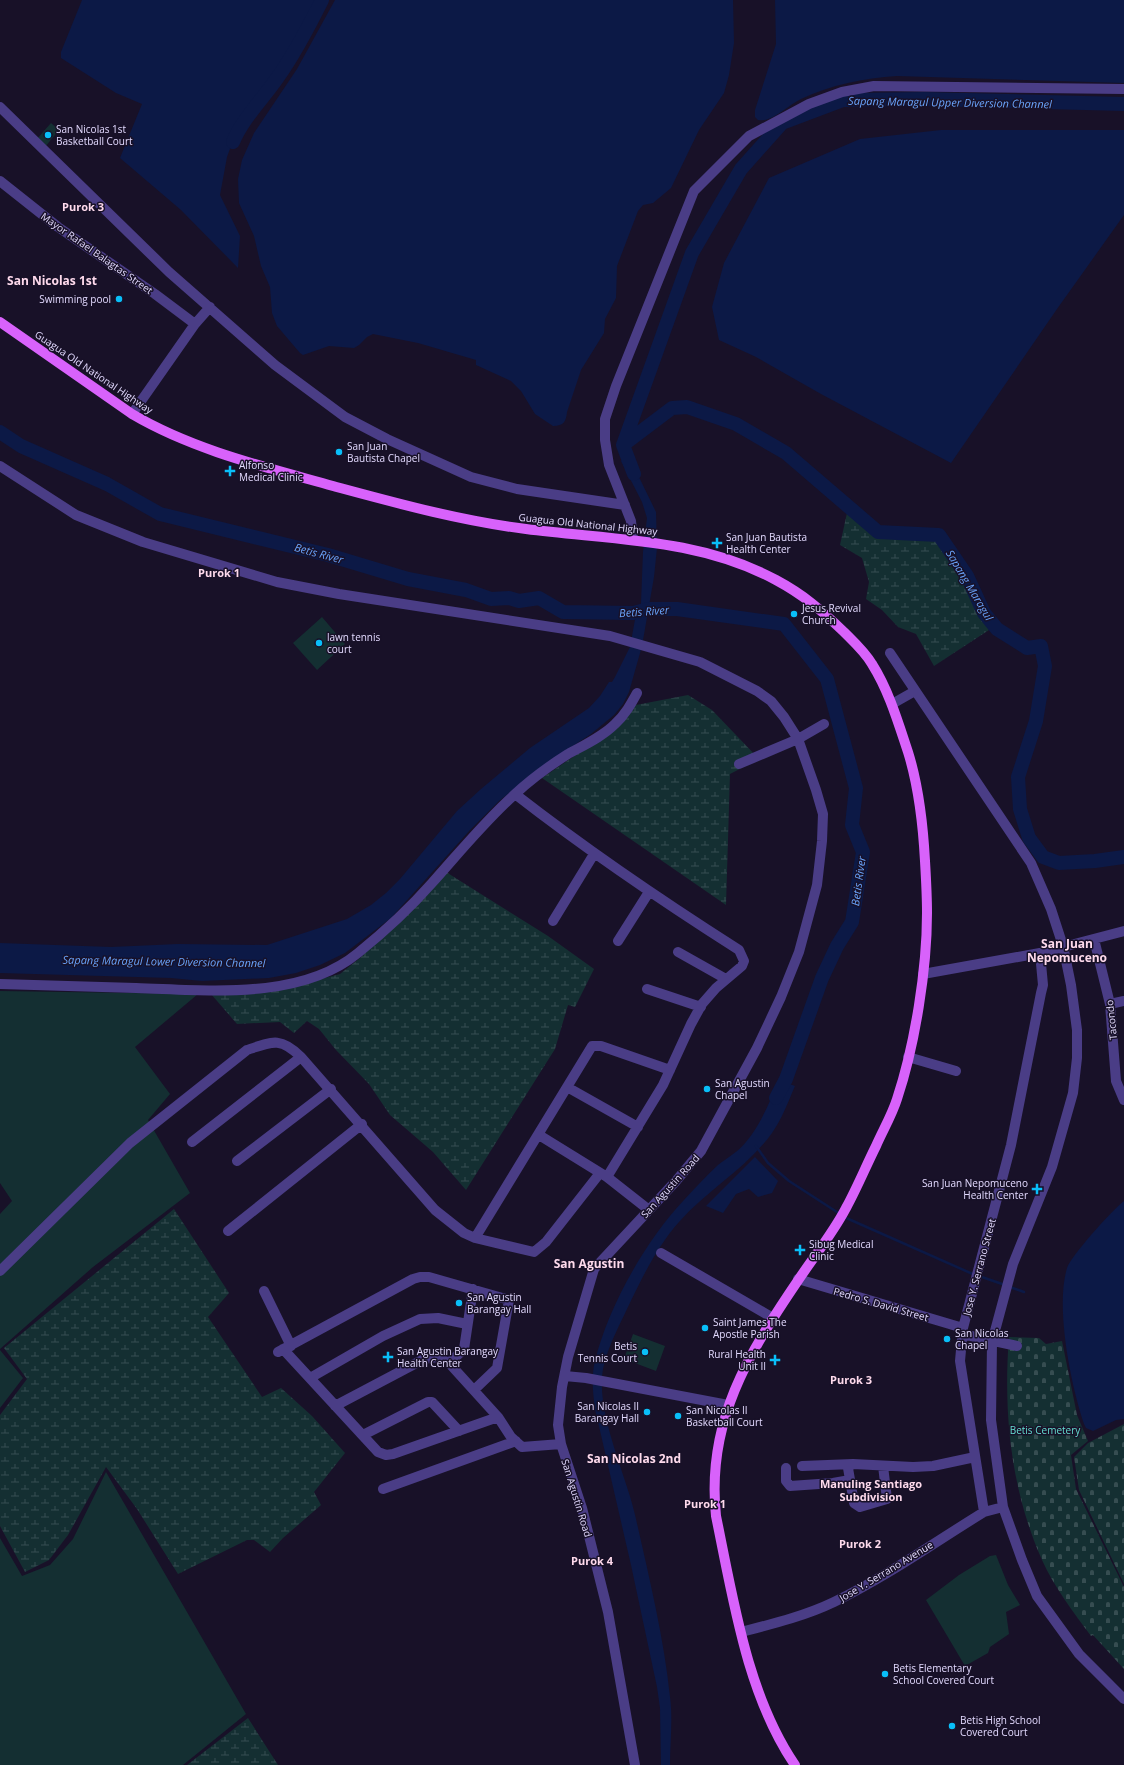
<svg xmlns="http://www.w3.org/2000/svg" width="1124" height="1765" viewBox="0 0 1124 1765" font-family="'Open Sans',sans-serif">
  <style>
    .green { fill: #142f32 }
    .wetland { fill: url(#wetland-marsh) }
    .cemetery { fill: url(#cemetery-stones) }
    .water { fill: #0c1946 }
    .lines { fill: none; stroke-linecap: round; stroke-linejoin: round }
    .stream { stroke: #0c1946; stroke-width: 2.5 }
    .river { stroke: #0c1946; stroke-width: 14 }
    .minor { stroke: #4a3d86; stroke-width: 10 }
    .major { stroke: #d862fb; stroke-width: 10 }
    .poi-dot { fill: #09bff9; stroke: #181128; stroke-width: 1.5 }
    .labels { text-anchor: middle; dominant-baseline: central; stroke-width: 3; stroke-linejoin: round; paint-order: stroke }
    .poi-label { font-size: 10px; fill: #e2d9fe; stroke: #181128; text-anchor: start }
    .street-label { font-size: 10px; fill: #e2d9fe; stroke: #181128 }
    .park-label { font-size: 10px; fill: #65ded1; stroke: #181128 }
    .water-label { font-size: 11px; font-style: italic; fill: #69a3fb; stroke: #181128 }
    .neighbourhood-label { font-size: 11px; font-weight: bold; fill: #fedaec; stroke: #181128 }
    .quarter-label { font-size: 12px; font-weight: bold; fill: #fedaec; stroke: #181128 }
  </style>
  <defs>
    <pattern id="wetland-marsh" width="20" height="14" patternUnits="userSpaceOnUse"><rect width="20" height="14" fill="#142f32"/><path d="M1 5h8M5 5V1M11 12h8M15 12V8" fill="none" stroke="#364d51"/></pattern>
    <pattern id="cemetery-stones" width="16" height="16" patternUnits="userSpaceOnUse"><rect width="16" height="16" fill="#142f32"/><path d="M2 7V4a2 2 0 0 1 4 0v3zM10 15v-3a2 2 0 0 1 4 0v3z" fill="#364d51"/></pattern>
  </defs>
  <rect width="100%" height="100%" fill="#181128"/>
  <path class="green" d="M51,123L59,130L45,147L36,140Z
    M322,617L345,644L317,670L293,643Z
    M0,991L198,994L135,1047L170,1094L148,1120L190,1193L93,1267L0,1349V1214L12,1201L0,1183Z
    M633,1334L665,1346L656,1371L624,1359Z
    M0,1350L23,1378L0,1408Z
    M106,1472L246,1714L183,1765H0V1538L22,1576L50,1565L73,1539Z
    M996,1555L1008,1585L1020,1605L1006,1612L1009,1634L990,1647L988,1653L965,1666L926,1600L959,1575L990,1556Z"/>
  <path class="wetland" d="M847,513L878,534L938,538L964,576L989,630L934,666L916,634L898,627L882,610L866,599L869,582L862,558L840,545Z
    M688,695L712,710L759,759L730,774L726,905L542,778L617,727L636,705Z
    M446,872L548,936L594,969L575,1007L568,1005L555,1049L466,1190L433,1152L390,1115L369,1084L336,1050L319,1029L307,1021L294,1033L280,1022L237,1024L211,994L276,991L340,974L360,958Z
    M174,1209L229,1293L208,1317L262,1397L281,1388L312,1416L345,1453L314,1492L321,1505L283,1538L270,1552L254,1540H247L178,1574L137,1509L106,1467L68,1535L49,1560L25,1572L0,1526V1415L27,1379L4,1348Z
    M248,1718L278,1765H187Z"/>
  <path class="cemetery" d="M1009,1337L1039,1338L1046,1344L1062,1341L1077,1415L1088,1441L1071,1455L1076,1489L1124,1587V1669L1093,1635L1091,1636C1074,1613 1054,1587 1042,1560C1011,1490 1003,1413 1009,1337Z
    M1124,1424V1584L1079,1490L1074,1457L1088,1443Z"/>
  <path class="water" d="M82,0H320L291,54L258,102L238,127L227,157L220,195L240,236L238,268L181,210L120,158L142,104L116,93L61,58V52Z
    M335,0H733L734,43L729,75L724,93L699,130L671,188L653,203L643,205L638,211L617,266L616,298L605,319L604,333L581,370L567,412C566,421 564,426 553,426L535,414L521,391L511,381L476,365V360L418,343L373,334L367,337L359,345L354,348L329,346L303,355L300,353L277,326L272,313L270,287L261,266L254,236L239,203L238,179L242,160L254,133L297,69Z
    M775,0H1124V83L897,76C864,78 831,85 801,99C788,105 772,123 758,120L755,117V110L776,44Z
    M941,130H1124V215L1057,309L951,463L821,394L756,357L719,340L712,307L724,263L769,178L860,139Z
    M632,453L637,473L656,512L657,548L654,577L642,646L629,692L623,704L614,715L591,734L544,765L499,801L470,830L391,918L345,953L320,965L296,973L269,978L202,981L171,978L0,973V943L111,947L178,944L267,945L347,919L371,905L386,893L400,879L457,811L481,789L530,748L589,708L600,696L609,682H612L615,677L630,647L636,614L641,603L643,552L647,518L642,502L621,461Z
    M779,1080L795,1086C788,1102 782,1119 772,1133C747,1168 707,1190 679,1222C656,1248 642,1278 627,1309C619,1326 610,1343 605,1361C591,1405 627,1475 636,1519C649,1577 664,1638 670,1697C673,1719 670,1743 670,1765H661L660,1708L657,1687L631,1565L595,1409C593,1393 591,1377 595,1361C608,1307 646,1240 684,1200C695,1188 706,1176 718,1165C727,1158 739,1151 746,1142C761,1124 770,1101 779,1080Z
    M755,1157L778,1181L772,1193L758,1197L749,1189L736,1194L723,1213L706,1206Z
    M1124,1201V1419L1116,1420L1093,1431L1086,1428L1084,1424C1071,1385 1055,1308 1067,1268C1071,1256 1113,1209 1124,1201Z"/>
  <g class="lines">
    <path class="stream" d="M756,1146L768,1163L789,1181L840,1214
      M844,1217L975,1275
      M979,1276L1005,1285
      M1010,1287L1024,1292"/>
    <path class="river" d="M233,142C243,118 263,99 278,77C295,53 309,26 322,0
      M0,432L21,446L107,484L160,514L328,555L408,579L466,590L491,599L509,598L519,601L539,598L563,612L633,613L649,609H677L784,624L827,679L856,788L852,825L863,852L852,922L837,946L822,978L786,1079L776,1098
      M623,445L634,474
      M623,445L672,408L687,407L736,424L786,453L878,532L939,535L967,576L984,613L997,629L1027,648L1041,646L1045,666L1036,721L1018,777L1020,809L1029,838L1043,857L1059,863L1095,861L1124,857
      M623,445L692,253L741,169L782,123L843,100L925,99L1124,104"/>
    <path class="minor" d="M0,107L169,272L275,365L345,417L387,439L471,477L517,489L625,505
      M0,181L58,227L155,294L195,324
      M132,414L195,324L210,307
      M0,466L76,515L143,542L277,582L339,594L610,636L700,662L757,691L771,701L784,717L798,739L816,790L823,814L822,841L817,885L799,952L781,997L757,1048L701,1151L676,1181L594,1269L568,1357L562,1387L558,1425L561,1444L582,1508L608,1612L635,1765
      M633,539L631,521L609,465L605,440V419L616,386L694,191L749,136L809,104L842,92L874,86L1124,89
      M890,653L1031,863L1051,909L1063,946L1071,985L1077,1030V1058L1073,1093L1052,1167L1013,1264L992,1342L991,1420L1003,1507L1022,1560L1037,1596L1079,1654L1124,1699
      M892,704L915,691
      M739,764L798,739L824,724
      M515,794C587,850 662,901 739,950L744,961L742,966L716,988L702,1004L691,1024L663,1085L607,1177
      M553,921L594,854
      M1094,939L1110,1004L1116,1081L1124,1100
      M618,941L649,892
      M678,952L726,979
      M923,974L1040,953L1124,931
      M0,984C45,985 90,987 136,988C206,990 300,1001 358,953C384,932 410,908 432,883C459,853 484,822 514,795C530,780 549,766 568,754C584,745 602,737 615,724C625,715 631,704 637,693
      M647,989L701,1007
      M1110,1004L1124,1001
      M908,1057L956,1071
      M567,1087L638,1127
      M539,1135L607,1177L649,1210
      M192,1142L301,1057
      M237,1161L331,1089
      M228,1231L362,1124
      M475,1238L592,1046H601L670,1070
      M661,1253L773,1318
      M0,1271L130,1143L247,1050C273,1041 281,1037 301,1057L435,1210L464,1233L475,1238L534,1252L546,1242L600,1173
      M798,1279L963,1328
      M264,1291L291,1346
      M962,1334L1017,1346
      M283,1349L378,1452L386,1455L393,1454L498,1417
      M278,1352L413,1279L420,1277H429L509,1300L497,1368L474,1390
      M449,1363L464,1349L473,1289
      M565,1376L586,1378L728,1405
      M310,1378L383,1336L420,1319L438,1318L467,1324
      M335,1406L424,1359L437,1357L449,1363L498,1417L511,1437L522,1447L561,1444
      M363,1435L428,1402H432L459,1431
      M802,1466L853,1464L913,1467L933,1466L975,1457
      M850,1466L848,1468L854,1503L860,1507L887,1499L883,1466
      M786,1468V1481L790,1486L833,1483L850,1480
      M383,1489L516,1441
      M984,1512L960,1361L963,1328L1011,1145L1041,993L1043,985L1040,953
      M741,1632C772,1624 805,1616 834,1602C886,1577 935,1542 984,1512L1003,1507"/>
    <path class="major" d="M0,322L132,414C193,450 265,467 333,486C396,503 461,521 526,529C611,540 699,538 776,580C804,595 821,610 844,632C854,642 865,652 872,664C889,691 898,722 908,752C919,787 923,824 925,861C926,878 927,896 927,913C927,969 915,1045 897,1099C892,1115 883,1130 876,1146C866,1166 857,1188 846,1208C833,1233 815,1255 799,1279C748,1354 706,1422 716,1516C733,1598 747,1695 795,1765"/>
  </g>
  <g class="poi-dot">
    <circle cx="48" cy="135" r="4"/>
    <circle cx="119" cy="299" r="4"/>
    <circle cx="339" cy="452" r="4"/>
    <path d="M228 465h4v4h4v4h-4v4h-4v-4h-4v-4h4z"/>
    <path d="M715 537h4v4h4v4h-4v4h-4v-4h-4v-4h4z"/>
    <circle cx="794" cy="614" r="4"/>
    <circle cx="319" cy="643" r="4"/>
    <circle cx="707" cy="1089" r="4"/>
    <path d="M1035 1183h4v4h4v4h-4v4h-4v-4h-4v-4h4z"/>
    <path d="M798 1244h4v4h4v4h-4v4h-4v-4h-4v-4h4z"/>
    <circle cx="459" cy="1303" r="4"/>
    <circle cx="705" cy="1328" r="4"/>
    <circle cx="947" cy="1339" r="4"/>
    <circle cx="645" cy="1352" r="4"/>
    <path d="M386 1351h4v4h4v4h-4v4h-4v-4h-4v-4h4z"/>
    <path d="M773 1354h4v4h4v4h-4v4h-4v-4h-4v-4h4z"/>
    <circle cx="647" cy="1412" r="4"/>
    <circle cx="678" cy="1416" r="4"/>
    <circle cx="885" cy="1674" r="4"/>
    <circle cx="952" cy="1726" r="4"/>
  </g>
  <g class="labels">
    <g class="poi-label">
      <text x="56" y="129">San Nicolas 1st<tspan x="56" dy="12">Basketball Court</tspan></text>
      <text x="111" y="299" text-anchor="end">Swimming pool</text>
      <text x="347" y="446">San Juan<tspan x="347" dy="12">Bautista Chapel</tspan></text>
      <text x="239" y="465">Alfonso<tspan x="239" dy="12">Medical Clinic</tspan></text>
      <text x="726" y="537">San Juan Bautista<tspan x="726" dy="12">Health Center</tspan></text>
      <text x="802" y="608">Jesus Revival<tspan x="802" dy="12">Church</tspan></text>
      <text x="327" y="637">lawn tennis<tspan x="327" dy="12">court</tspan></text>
      <text x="715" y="1083">San Agustin<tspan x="715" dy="12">Chapel</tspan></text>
      <text x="1028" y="1183" text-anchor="end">San Juan Nepomuceno<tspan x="1028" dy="12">Health Center</tspan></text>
      <text x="809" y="1244">Sibug Medical<tspan x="809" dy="12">Clinic</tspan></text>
      <text x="467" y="1297">San Agustin<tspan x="467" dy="12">Barangay Hall</tspan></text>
      <text x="713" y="1322">Saint James The<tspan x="713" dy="12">Apostle Parish</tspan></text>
      <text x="955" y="1333">San Nicolas<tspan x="955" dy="12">Chapel</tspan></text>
      <text x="637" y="1346" text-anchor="end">Betis<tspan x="637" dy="12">Tennis Court</tspan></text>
      <text x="397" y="1351">San Agustin Barangay<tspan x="397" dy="12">Health Center</tspan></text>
      <text x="766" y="1354" text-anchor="end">Rural Health<tspan x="766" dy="12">Unit II</tspan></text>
      <text x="639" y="1406" text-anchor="end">San Nicolas II<tspan x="639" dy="12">Barangay Hall</tspan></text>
      <text x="686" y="1410">San Nicolas II<tspan x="686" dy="12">Basketball Court</tspan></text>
      <text x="893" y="1668">Betis Elementary<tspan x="893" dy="12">School Covered Court</tspan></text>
      <text x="960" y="1720">Betis High School<tspan x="960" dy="12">Covered Court</tspan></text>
    </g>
    <g class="street-label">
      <text transform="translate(97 253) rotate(35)">Mayor Rafael Balagtas Street</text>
      <text transform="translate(94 372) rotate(34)">Guagua Old National Highway</text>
      <text transform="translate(588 524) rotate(6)">Guagua Old National Highway</text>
      <text transform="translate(1111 1020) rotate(-96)">Tacondo</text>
      <text transform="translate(670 1186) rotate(-48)">San Agustin Road</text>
      <text transform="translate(979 1267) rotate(-75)">Jose Y. Serrano Street</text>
      <text transform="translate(881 1304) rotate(16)">Pedro S. David Street</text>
      <text transform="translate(577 1498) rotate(73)">San Agustin Road</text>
      <text transform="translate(886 1571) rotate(-31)">Jose Y. Serrano Avenue</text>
    </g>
    <g class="park-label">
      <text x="1045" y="1430">Betis Cemetery</text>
    </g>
    <g class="water-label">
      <text transform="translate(950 102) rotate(1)">Sapang Maragul Upper Diversion Channel</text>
      <text transform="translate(319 553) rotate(15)">Betis River</text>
      <text transform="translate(970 585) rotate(59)">Sapang Maragul</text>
      <text transform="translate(644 611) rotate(-4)">Betis River</text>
      <text transform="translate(858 881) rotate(-82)">Betis River</text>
      <text transform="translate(164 961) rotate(1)">Sapang Maragul Lower Diversion Channel</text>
    </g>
    <g class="neighbourhood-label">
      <text x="83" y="206">Purok 3</text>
      <text x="219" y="572">Purok 1</text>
      <text x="851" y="1379">Purok 3</text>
      <text x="871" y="1483">Manuling Santiago<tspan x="871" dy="13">Subdivision</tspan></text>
      <text x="705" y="1503">Purok 1</text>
      <text x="860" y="1543">Purok 2</text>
      <text x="592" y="1560">Purok 4</text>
    </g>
    <g class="quarter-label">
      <text x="52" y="280">San Nicolas 1st</text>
      <text x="1067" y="943">San Juan<tspan x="1067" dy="14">Nepomuceno</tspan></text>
      <text x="589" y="1263">San Agustin</text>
      <text x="634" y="1458">San Nicolas 2nd</text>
    </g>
  </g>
</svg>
